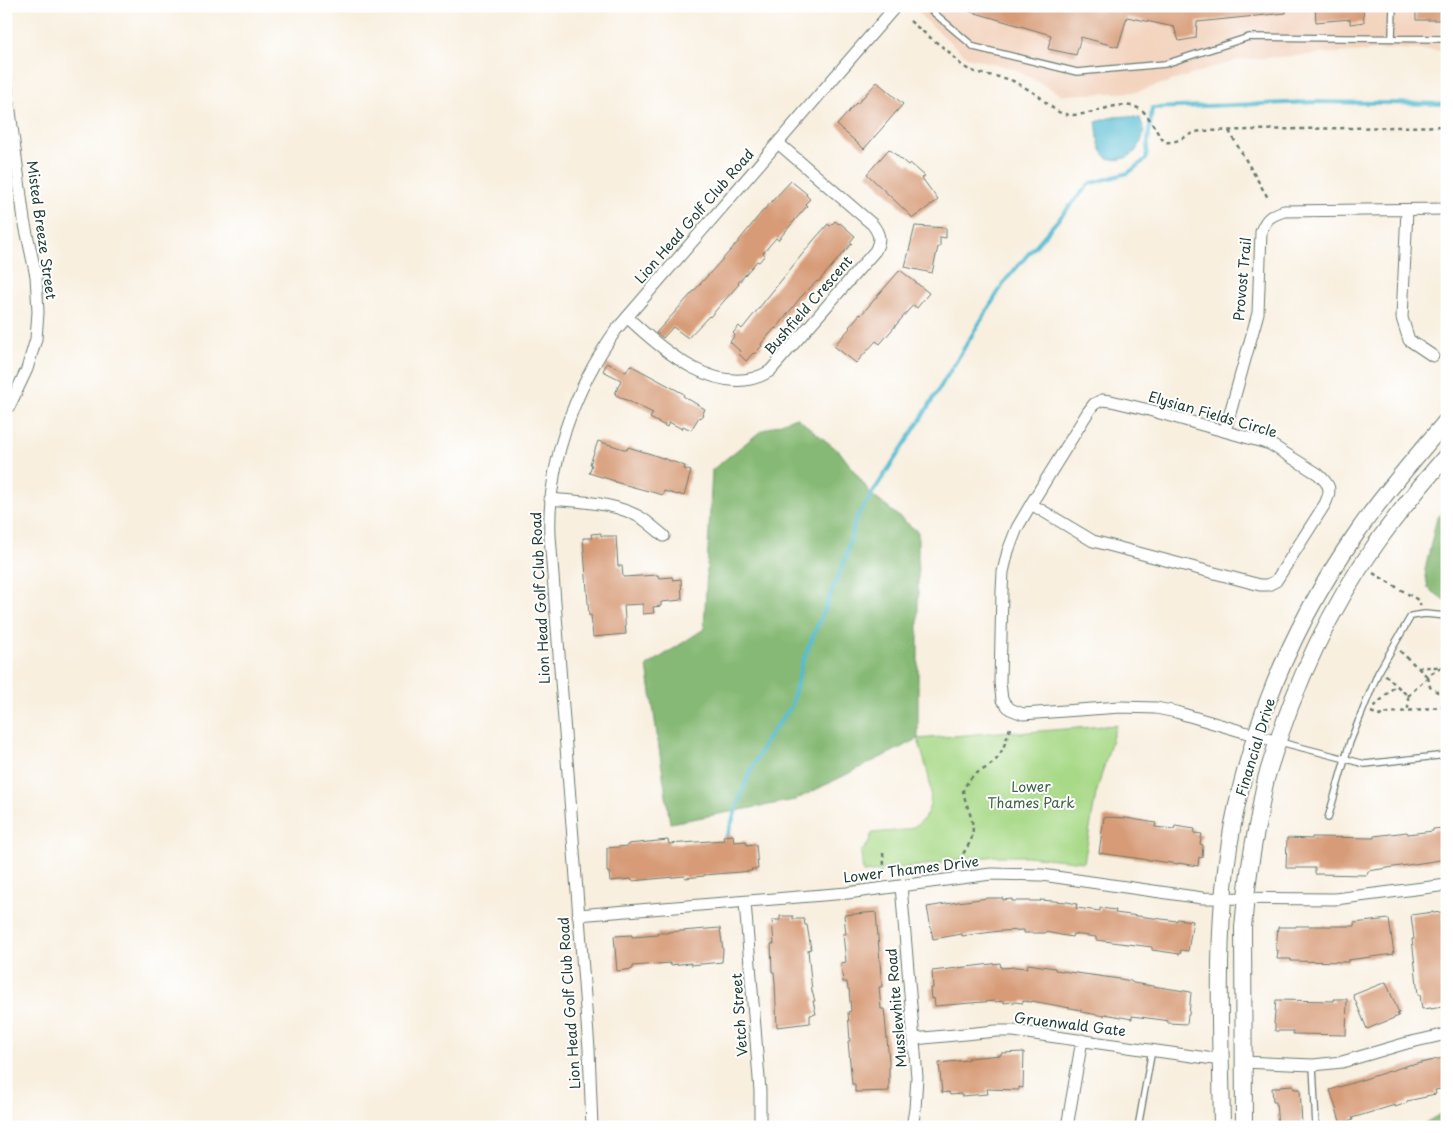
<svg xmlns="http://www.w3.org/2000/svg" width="1453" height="1133" viewBox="0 0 1453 1133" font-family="'Playpen Sans',sans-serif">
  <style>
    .built { fill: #f3d4bf }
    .green { fill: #a8d987; stroke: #648b5e }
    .forest { fill: #86b974; stroke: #527b54 }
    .water { fill: #53bbd1; stroke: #397c82 }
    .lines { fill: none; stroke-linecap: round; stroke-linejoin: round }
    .stream { stroke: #53bbd1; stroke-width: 4 }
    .building { fill: #d79b77 }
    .lane-casing { stroke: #6b7b70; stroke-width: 8 }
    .street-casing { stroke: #6b7b70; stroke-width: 13 }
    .secondary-casing { stroke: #6b7b70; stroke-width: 18 }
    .path { stroke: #6b7b70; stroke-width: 2.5; stroke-dasharray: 4 4; stroke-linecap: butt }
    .lane { stroke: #fff; stroke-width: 5.5 }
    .street { stroke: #fff; stroke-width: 11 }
    .secondary { stroke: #fff; stroke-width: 16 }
    .labels { text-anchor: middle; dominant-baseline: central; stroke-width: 4; stroke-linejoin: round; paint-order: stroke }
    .street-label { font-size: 14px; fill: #1f3d34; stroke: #fff }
    .park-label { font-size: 14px; fill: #416449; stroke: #fff }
  </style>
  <rect width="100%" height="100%" fill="#fff"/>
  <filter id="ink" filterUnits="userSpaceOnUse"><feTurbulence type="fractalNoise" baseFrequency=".02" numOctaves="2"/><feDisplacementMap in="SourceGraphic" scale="10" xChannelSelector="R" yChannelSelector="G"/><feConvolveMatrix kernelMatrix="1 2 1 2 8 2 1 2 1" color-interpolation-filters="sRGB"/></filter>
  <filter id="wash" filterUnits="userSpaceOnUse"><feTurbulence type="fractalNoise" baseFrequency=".0096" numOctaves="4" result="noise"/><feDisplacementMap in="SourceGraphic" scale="20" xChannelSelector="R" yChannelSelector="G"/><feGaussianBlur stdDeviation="1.12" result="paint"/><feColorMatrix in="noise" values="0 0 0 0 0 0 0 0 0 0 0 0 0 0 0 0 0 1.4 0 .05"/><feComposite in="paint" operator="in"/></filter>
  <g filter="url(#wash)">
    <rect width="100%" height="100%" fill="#f8efdf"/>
    <path class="built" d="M923,6H1447V51L1396,49L1238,60L1137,92L1062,95L1014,69L967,57L918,13Z"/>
    <path class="green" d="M1116,725L1096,794L1084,862L1027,856H995L863,873L861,852L868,844L872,833C880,832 905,831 911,828C946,813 925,765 918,739L1011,731L1020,733L1028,732Z"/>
    <path class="forest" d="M796,417L840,452L872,495L918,532V739L795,800L670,823L647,666L704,629L712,470L761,431Z
      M1447,511V602L1428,588L1425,570L1437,517Z
      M1447,1111V1127H1418L1444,1112Z"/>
    <path class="water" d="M1128,116L1140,118C1141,122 1144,127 1144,130C1144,136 1139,148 1135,152C1126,160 1110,164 1103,153C1097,145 1098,131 1096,122L1112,117Z"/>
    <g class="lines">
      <path class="stream" d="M726,839L746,781L767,739L791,707L802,663L845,560L856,518L919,422L1005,281L1089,184L1128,173L1146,159L1152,108L1313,102L1447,104"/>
    </g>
    <g id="blocks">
      <path class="building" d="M963,6H1286V13L1197,22L1196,38L1179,41L1174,27L1127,17L1118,47L1081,37L1076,55L1048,49L1051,35L962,9Z
        M1315,6H1363L1364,22L1350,24V19L1316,22Z
        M1416,6H1447V20H1416Z
        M877,82L903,104L864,149L837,125L856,103L857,104Z
        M889,149L908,165L910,163L925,176L922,178L938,200L913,218L867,174Z
        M791,181L807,194L806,195L810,199L805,204L807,206L778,240L776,238L763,253L765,255L759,262L757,261L738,283L739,284L710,317L709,316L688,338L673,327L663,338L656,333L738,242L761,213Z
        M835,221L839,224L840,223L855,236L850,242L852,243L818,282L817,281L800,298L776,329L775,328L761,344L762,346L754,354L753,353L746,361L739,354L741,352L730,342L735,335L733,333L739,326L742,329L813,241L828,224L830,226Z
        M915,226L946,228V238L940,237V247H938L932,273L905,267Z
        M900,270L929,293L917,308L913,305L880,344L876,341L856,363L834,346L850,328L849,327L860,314L861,315Z
        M607,363L626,372L630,365L684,394L683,396L705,409L701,418L699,417L691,430L683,426L682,429L669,422L667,427L650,418L653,413L616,395L615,394L621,380L603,371Z
        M598,441L627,450L628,447L651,454L685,466L684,469L691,471L684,496L678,494V495L664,491L663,495L615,482V481L589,473L592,465L590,464Z
        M601,533V536H616L618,566H622L623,577L658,575L659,578L672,577L673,580L681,579L682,600L661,602V606L653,607L654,613L643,614V604L624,605L626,634L593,637L591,615L589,616L583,538H592L591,534Z
        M1104,817L1126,818L1156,823L1155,827L1174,829L1175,826L1195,829L1194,833L1202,834L1200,844L1203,845L1202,858L1199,857L1198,866L1178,863V864L1099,853Z
        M1444,828V829H1447V859L1368,871L1367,875L1315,874V868H1286L1287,838L1312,839V837L1374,838V836L1407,832L1408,834L1433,831V829Z
        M733,835L734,842L746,841L747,845L756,844L758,869H751L752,871L704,875V876L686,878L684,876L632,881L631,879L610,881L609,872H607V848L628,846V844L668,840L669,844L724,840L723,836Z
        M988,898H1003V900L1012,899V901H1041L1040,900L1067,902L1077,904L1076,908L1100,911V908L1116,910L1115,913L1177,921V919L1193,921L1188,951L1181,950L1180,954L1152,950V947L1096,940V937L1073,934L1072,937L1045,932V933H1024V930L1000,931L962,936V934L933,939L927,907L958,902Z
        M876,912L882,987H879L881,1009H884L885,1018L889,1061V1091L855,1092V1084H852L848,1041H850L848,1012L851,1011L849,989H848L847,982H843L841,963L846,962L843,934H846L844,915Z
        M1433,912V913L1443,912L1445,930L1447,929V1006L1431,1009V1008L1422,1009L1420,995H1418L1416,975L1412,939H1414L1411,915Z
        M780,916H793V919H804L805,925H807L811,949L808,950L812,991L815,1001H813L816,1014L810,1015V1023L777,1027L775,983L774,972H772L771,944H774L772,920H780Z
        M1389,919L1394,954L1348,960V962L1291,961V959H1277L1278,950H1276L1278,927H1296V926H1354V923Z
        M720,928L723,950L722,962L691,965V963L670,965V963L633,966V969L617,971L614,936L632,935V937L658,935L657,933H668V932Z
        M1000,963L1001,968L1016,967L1027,968L1028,964L1055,968V970L1120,979L1131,981L1133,983L1191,992L1189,1015H1188L1187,1024L1168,1023V1021L1163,1020L1132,1016V1019L1105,1014L1104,1016L1081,1012V1010L1032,1001V1002L1023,1001V1003L1014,1002L1004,1003V1001L995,1002V1001L935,1006L934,998L931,999L930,988H933L932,971Z
        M1386,982L1399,1013L1397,1014L1399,1016L1367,1029L1353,995Z
        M1334,999H1347L1346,1035L1293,1034V1031H1275V1024H1274L1276,1000L1334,1001Z
        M1024,1052L1023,1088L1019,1087V1090L987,1089L988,1094L961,1096V1094L950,1095L949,1092L942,1093L939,1063L968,1060V1058L1001,1055V1053Z
        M1447,1057V1088L1435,1090L1436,1094L1426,1096V1097L1407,1101V1103L1395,1107V1105L1352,1118L1353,1120L1341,1124L1330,1090L1412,1064V1065Z
        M1293,1085L1294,1089H1300L1302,1124H1299L1300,1127H1278L1276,1102H1273L1272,1088H1280V1086Z"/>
    </g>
  </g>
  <g filter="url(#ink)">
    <use href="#blocks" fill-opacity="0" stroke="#6b7b70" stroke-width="1"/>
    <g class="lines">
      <g class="lane-casing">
        <path id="lane" d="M926,6L974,47L1077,72L1165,64L1249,37L1447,39
          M1392,38L1393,6
          M1280,742L1365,764L1447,755
          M1328,818L1350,742L1378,673L1411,616L1425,614L1447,616
          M1313,1065L1316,1127
          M1138,1127L1152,1050"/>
      </g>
      <g class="street-casing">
        <path id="street" d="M6,80L24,220L36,276L38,312L36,339L27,369L10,405L6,409
          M1407,210L1402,318L1409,340L1433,356
          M627,317C661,349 720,402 770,371L875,251C881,240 880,234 872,224L778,143
          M1102,400L1111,401L1149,410L1270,444L1318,474C1330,485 1332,489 1325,504L1276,581L1268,585H1260L1093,541L1031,504L1088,412L1094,404Z
          M1225,431L1258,313L1261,232C1266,218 1270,216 1284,211L1447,209
          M550,499C580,502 616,502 643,519C650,524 657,530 664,536
          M1031,504L1017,528L1008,551L1003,572L1002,591L1000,682L1002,700L1010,709L1023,714L1120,707L1156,708L1176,712L1278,742
          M901,886L917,1077L915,1109L912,1127
          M745,902L760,1091V1127
          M578,915L847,893L991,874L1042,875L1202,898L1335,899L1447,885
          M914,1039L996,1031H1013L1221,1060
          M1243,1062L1313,1065L1342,1062L1407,1043L1447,1034
          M592,1127L589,1049L550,536C547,462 574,390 616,330L896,6
          M1067,1127L1082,1040"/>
      </g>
      <g class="secondary-casing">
        <path id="secondary" d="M1222,1127C1221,1051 1217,975 1223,899C1233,768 1282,639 1358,531C1385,492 1417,456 1447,420
          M1244,1127L1243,928C1246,890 1251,853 1259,816C1261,804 1263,791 1266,779C1290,696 1326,614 1376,544C1398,513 1422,484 1447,455"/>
      </g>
      <path class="path" d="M910,21C923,32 936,42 949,52C954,57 959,64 966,68C981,77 1001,74 1017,83C1024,87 1033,92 1040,97C1046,102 1053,110 1061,113C1087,122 1116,96 1140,109C1150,115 1156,134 1165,142C1179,144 1188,132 1202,131L1447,126
        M1229,131L1268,198
        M1373,573L1418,600L1421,606
        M1400,651L1417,667H1447
        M1418,668L1429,678
        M1385,675L1408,696V710
        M1428,677L1430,687L1439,693
        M1408,696L1432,673L1443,667
        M1374,707L1396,685
        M1371,712L1380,716L1382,714L1447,706
        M883,853L885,877
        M960,861C962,854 968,847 971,840C977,822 966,808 963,791C972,770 981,774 995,761C1003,752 1006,740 1010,728"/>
      <use href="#lane" class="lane"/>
      <use href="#street" class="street"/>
      <use href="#secondary" class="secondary"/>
    </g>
  </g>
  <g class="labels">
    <g class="street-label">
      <text transform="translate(694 216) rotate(-49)">Lion Head Golf Club Road</text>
      <text transform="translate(42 230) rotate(82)">Misted Breeze Street</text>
      <text transform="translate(1242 279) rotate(-85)">Provost Trail</text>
      <text transform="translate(808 305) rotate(-49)">Bushfield Crescent</text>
      <text transform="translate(1213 414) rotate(16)">Elysian Fields Circle</text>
      <text transform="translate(540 598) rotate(-93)">Lion Head Golf Club Road</text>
      <text transform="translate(1255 747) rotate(-73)">Financial Drive</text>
      <text transform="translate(911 869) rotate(-7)">Lower Thames Drive</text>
      <text transform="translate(569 1003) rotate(-94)">Lion Head Golf Club Road</text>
      <text transform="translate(896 1008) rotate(-95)">Musslewhite Road</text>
      <text transform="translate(739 1015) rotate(-94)">Vetch Street</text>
      <text transform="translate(1070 1024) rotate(7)">Gruenwald Gate</text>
    </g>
    <g class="park-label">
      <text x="1031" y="786">Lower<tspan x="1031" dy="16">Thames Park</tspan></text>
    </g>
  </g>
  <rect width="1453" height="1133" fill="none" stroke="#fff" stroke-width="25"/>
</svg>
